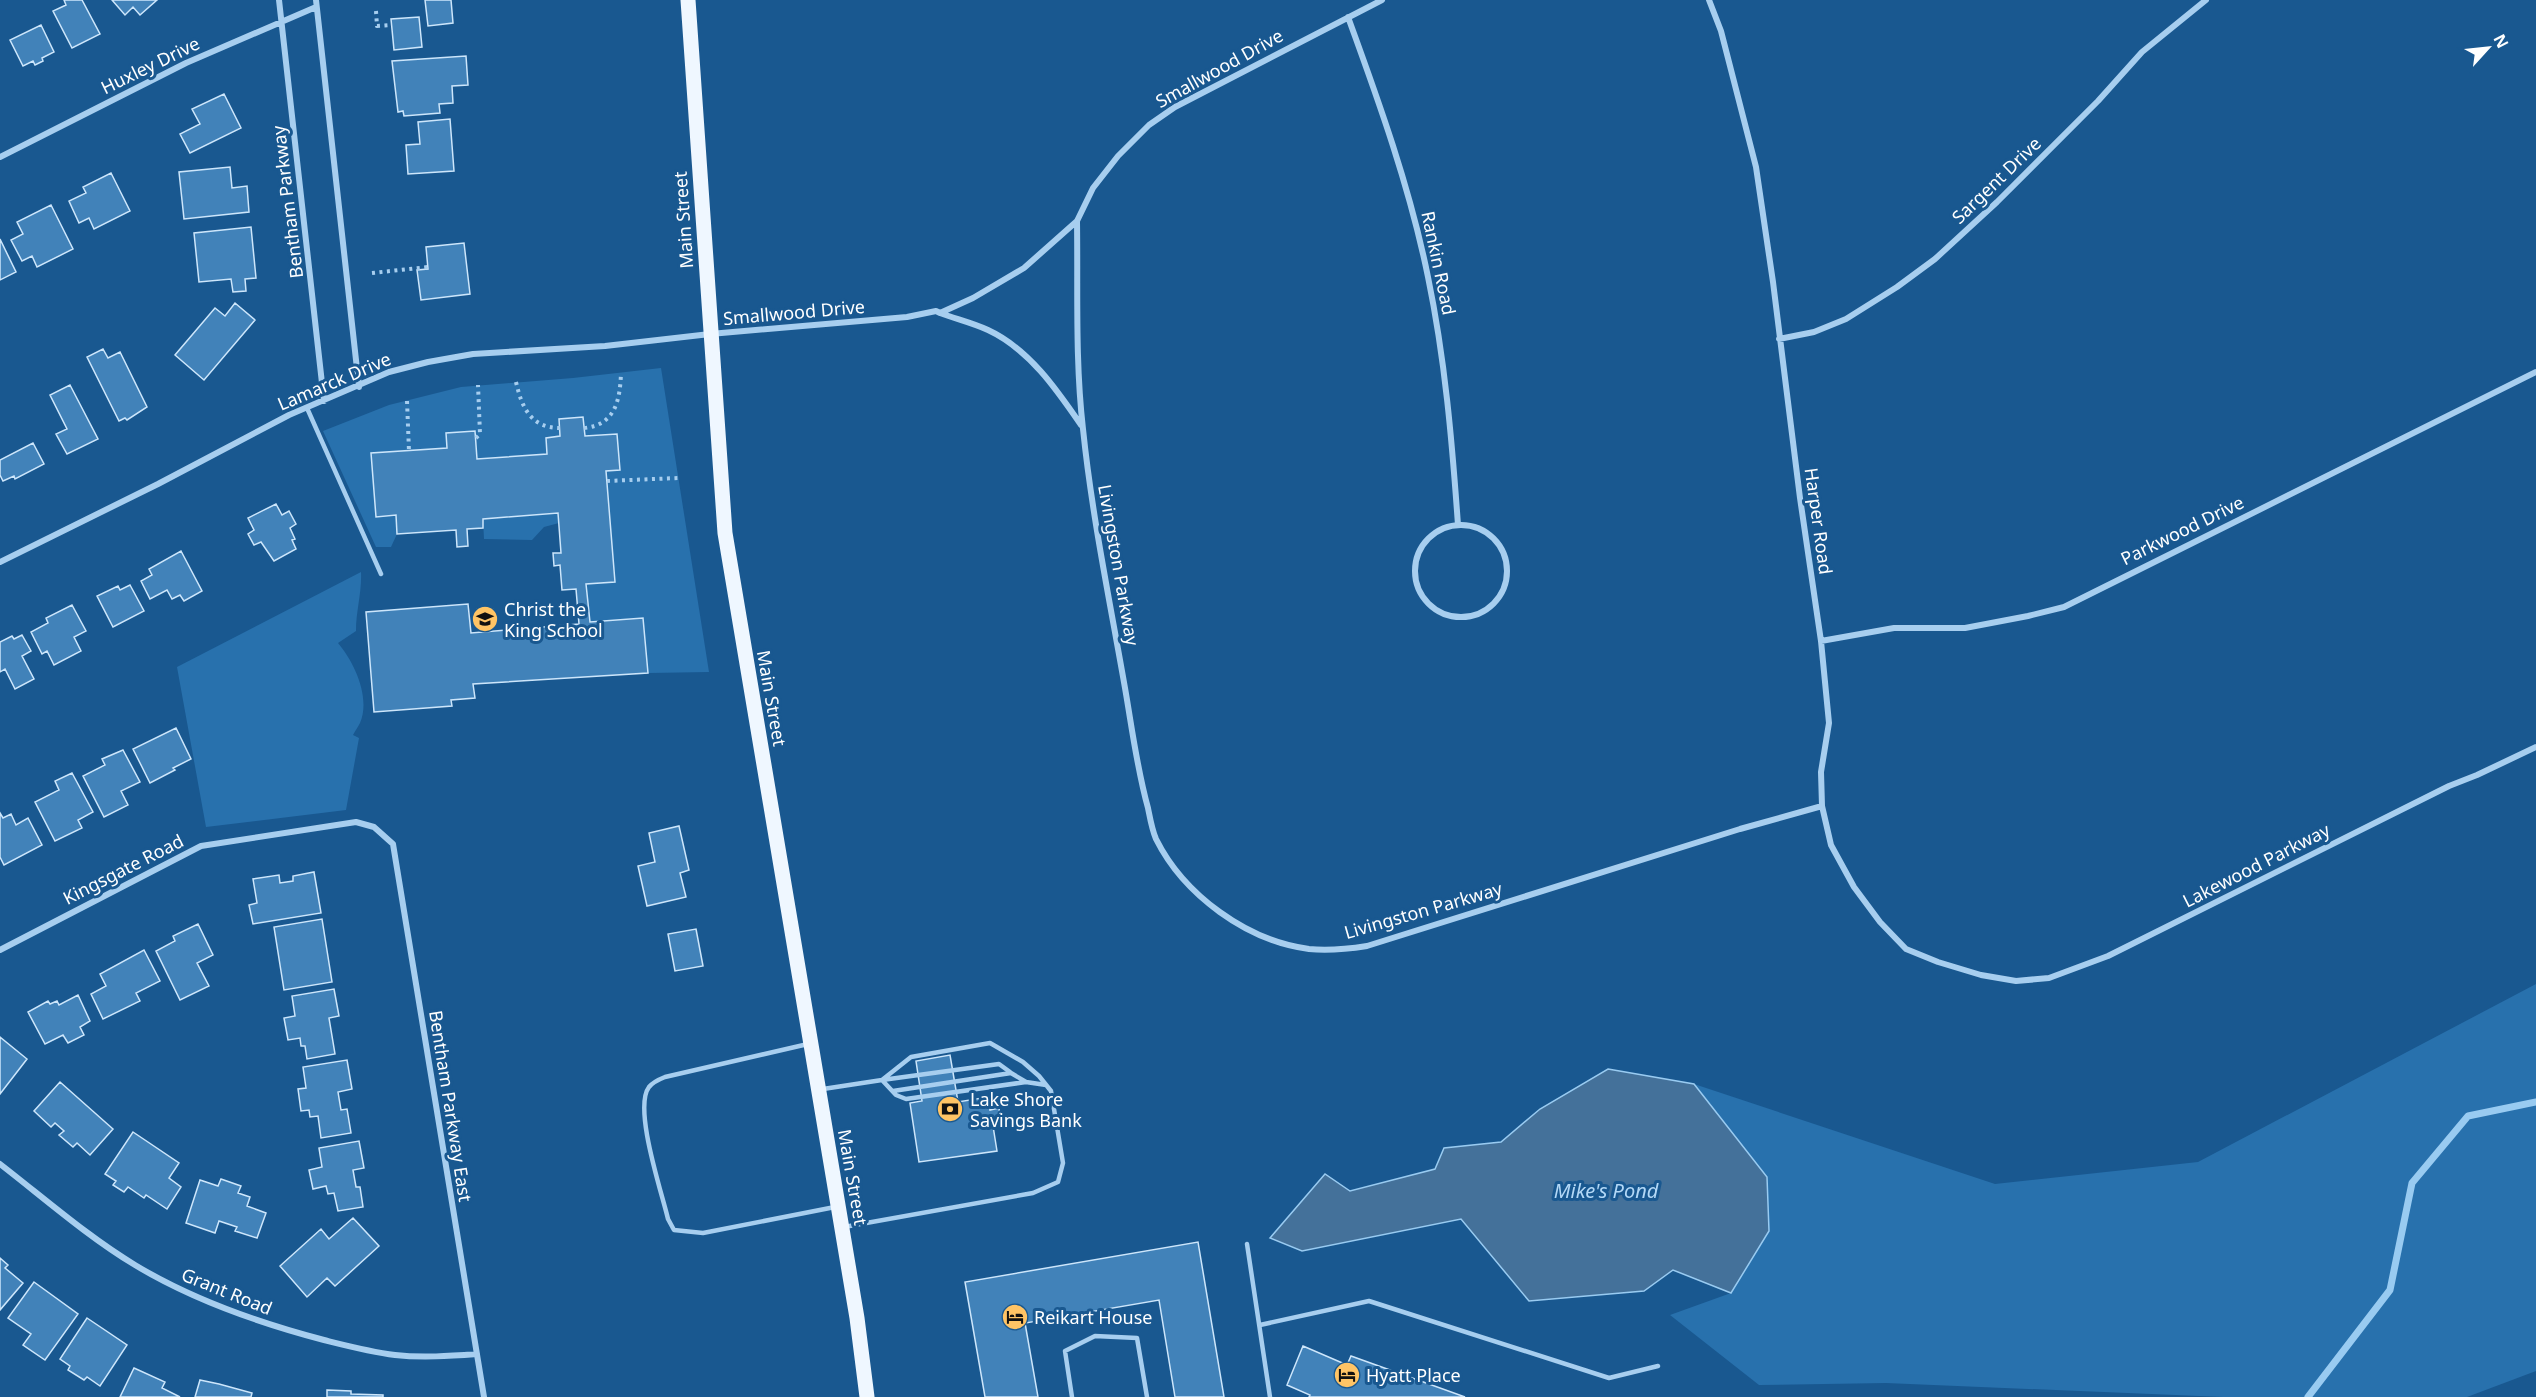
<svg xmlns="http://www.w3.org/2000/svg" width="2536" height="1397" viewBox="0 0 2536 1397" font-family="'Noto Sans',sans-serif">
  <style>
    .green { fill: #2871ad }
    .water { fill: #44719a; stroke: #99cbf1; stroke-width: 1.5 }
    .lines { fill: none; stroke-linecap: round; stroke-linejoin: round }
    .stream { stroke: #99cbf1; stroke-width: 7 }
    .building { fill: #4182b9; stroke: #cde6fb; stroke-width: 1.5 }
    .path { stroke: #a7ceef; stroke-width: 4; stroke-dasharray: 3 4.5; stroke-linecap: butt }
    .service { stroke: #a7ceef; stroke-width: 4.5 }
    .minor { stroke: #a7ceef; stroke-width: 6 }
    .primary { stroke: #eff7ff; stroke-width: 15 }
    .labels { text-anchor: middle; dominant-baseline: central; stroke-width: 6; stroke-linejoin: round; paint-order: stroke }
    .street-label { font-size: 18px; fill: #fff; stroke: #195890 }
    .poi-label { font-size: 18px; fill: #fff; stroke: #195890; text-anchor: start }
    .water-label { font-size: 20px; font-style: italic; fill: #b3d8f6; stroke: #195890 }
  </style>
  <rect width="100%" height="100%" fill="#195890"/>
  <path class="green" d="M661,368L709,672L648,673L590,622L586,584L615,581L606,471L585,436L582,417L559,419L560,436L546,438L547,454L477,459L475,432L447,448L371,453L376,516L396,515L397,534L391,547H376L323,431L389,405L461,387L573,378Z
    M558,513L559,523L544,527L532,540L484,539L483,519Z
    M361,572C362,592 356,611 356,631L338,643C354,662 371,697 360,723C358,727 355,731 353,735L359,738L346,810L206,827L177,667Z
    M2536,984V1371L2467,1397H2223L1886,1383L1759,1385L1670,1315L1731,1293L1767,1177L1694,1084L1995,1184L2198,1162Z"/>
  <path class="water" d="M1608,1069L1694,1084L1767,1177L1769,1231L1731,1293L1673,1270L1644,1291L1529,1301L1461,1219L1302,1251L1270,1238L1325,1174L1350,1191L1435,1169L1444,1148L1501,1142L1540,1109Z"/>
  <g class="lines">
    <path class="stream" d="M2308,1397L2390,1290L2412,1183L2468,1116L2536,1102"/>
  </g>
  <path class="building" d="M64,0H82L100,34L72,48L53,11L66,5Z
    M112,0H157L140,15L133,7L125,15Z
    M425,0H451L453,23L428,26Z
    M419,17L422,47L394,50L391,19Z
    M41,25L54,52L42,58L43,61L35,65L33,61L23,66L10,40Z
    M466,56L468,85L452,86L453,103L439,104L440,113L404,116L403,111L398,112L392,61Z
    M224,94L241,128L190,153L180,134L200,124L192,109Z
    M450,119L454,171L408,174L406,145L420,144L418,122Z
    M230,167L232,188L247,186L249,212L184,219L179,172Z
    M111,173L130,211L94,229L89,218L79,223L69,201L86,193L83,187Z
    M51,205L73,249L37,267L32,256L22,261L11,240L23,234L17,222Z
    M251,227L256,278L245,279L246,291L233,292L231,279L199,282L194,233Z
    M0,239L16,272L0,280Z
    M464,243L470,294L421,300L417,270L428,269L426,247Z
    M235,303L255,320L204,380L175,355L215,308L225,316Z
    M103,349L108,358L120,352L147,407L127,420L125,418L119,421L87,357Z
    M70,385L98,439L67,454L56,434L67,429L50,395Z
    M583,417L585,436L617,434L620,470L606,471L615,582L586,584L590,622L643,618L648,673L473,684L475,698L451,700L452,706L374,712L366,612L468,604L471,633L579,624L576,589L562,590L560,565L554,566L553,553H561L558,513L483,519V528L467,529L468,546L457,547L456,530L397,534L396,515L376,517L371,453L447,448L446,433L475,431L477,459L547,454L546,438L560,436L559,419Z
    M33,443L44,464L15,479L14,476L3,481L0,475V460Z
    M276,504L282,515L289,511L296,524L290,528L295,539L292,540L296,549L274,561L261,542L254,545L248,534L254,530L248,518Z
    M181,551L202,591L184,601L180,595L172,599L167,590L150,599L141,581L152,575L149,569Z
    M130,585L144,611L113,627L97,596L118,586L120,590Z
    M72,605L86,631L74,637L81,651L54,665L47,651L42,654L31,632L48,623L46,618Z
    M22,635L31,651L22,656L34,679L15,689L5,669L0,672V642L12,636L14,639Z
    M176,728L191,759L173,768L175,770L150,783L133,749Z
    M123,750L140,782L121,791L128,805L104,817L83,776L105,765L102,759Z
    M72,773L93,812L78,820L82,828L55,841L35,802L59,790L55,781Z
    M0,813L3,818L11,814L16,825L28,818L42,845L4,865L0,857Z
    M679,826L689,870L680,873L686,897L647,906L638,866L655,862L649,833Z
    M314,872L321,913L253,924L249,905L257,903L253,879L279,875L280,883L293,881V876Z
    M322,919L332,982L284,990L274,927Z
    M198,924L213,955L197,963L209,986L180,1000L156,951L175,941L173,936Z
    M696,929L703,966L675,971L668,934Z
    M144,950L160,981L136,993L140,1001L103,1019L91,994L106,986L100,974Z
    M334,989L339,1016L329,1018L335,1054L307,1059L305,1046H301L300,1038L288,1040L284,1018L295,1016L292,996Z
    M78,995L90,1021L80,1027L84,1035L68,1043L63,1035L45,1044L28,1012L48,1001L50,1004L57,1001L59,1005Z
    M0,1037L27,1059L0,1094Z
    M950,1055L958,1102L988,1097L990,1110L999,1108L1001,1124L993,1126L997,1151L919,1162L910,1103L922,1101L916,1061Z
    M347,1060L352,1089L338,1092L341,1110L347,1109L351,1133L321,1138L318,1116L310,1117L309,1110L301,1111L298,1089L306,1088L303,1067Z
    M60,1082L113,1129L90,1155L77,1143L73,1147L59,1135L64,1131L55,1123L51,1127L34,1111Z
    M133,1132L179,1163L169,1178L181,1187L167,1209L146,1195L144,1198L128,1187L124,1192L113,1185L116,1181L105,1174Z
    M359,1141L364,1168L353,1170L356,1187H360L363,1207L338,1211L334,1193L328,1194L326,1186L313,1189L309,1170L322,1167L319,1148Z
    M221,1179L241,1186L238,1193L250,1197L247,1206L266,1213L257,1238L235,1231L237,1227L219,1221L215,1233L186,1223L200,1180L218,1186Z
    M353,1218L379,1246L335,1286L327,1278L307,1297L280,1266L321,1229L329,1239Z
    M1198,1242L1224,1397H1175L1159,1300L1025,1323L1038,1397H985L965,1282Z
    M0,1258L8,1265L5,1268L23,1283L0,1310Z
    M34,1282L78,1314L45,1360L23,1345L31,1334L8,1318Z
    M87,1318L127,1345L100,1386L87,1377L84,1380L68,1370L70,1366L60,1359Z
    M1303,1346L1347,1365L1351,1356L1465,1397H1309L1310,1395L1287,1385Z
    M134,1368L165,1382L162,1388L180,1397H120Z
    M200,1380L219,1384L252,1393L251,1397H195Z
    M327,1390L351,1391V1394L383,1395V1397H327Z"/>
  <g class="lines">
    <path class="path" d="M376,11L377,26L392,25
      M372,273L428,267
      M516,382C522,408 531,428 560,428
      M407,401L409,451
      M584,428C616,425 620,399 621,373
      M476,438L480,434L478,385
      M607,481L678,478"/>
    <path class="service" d="M307,408L381,574
      M808,1044L665,1077C660,1079 653,1082 649,1087C633,1108 662,1193 668,1219L674,1230L703,1233L835,1207
      M882,1080L896,1095L906,1099L1026,1082L1046,1085
      M882,1080L999,1064L1010,1072
      M823,1089L882,1080L911,1057L990,1043L1023,1062L1039,1076L1051,1091L1063,1163L1058,1182L1033,1193L844,1227
      M893,1091L1011,1073L1026,1082
      M1247,1244L1270,1397
      M1260,1325L1369,1301L1609,1378L1658,1366
      M1072,1397L1065,1351L1095,1336L1137,1338L1147,1397"/>
    <path class="minor" d="M279,0L324,401
      M316,0L359,387
      M1709,0L1721,31L1756,167L1773,282L1800,498L1821,641L1829,723L1821,772L1822,806L1831,845L1854,887L1880,922L1906,949L1938,962L1981,975L2016,981L2049,978L2108,956L2449,786L2477,775L2536,747
      M1348,17C1379,102 1410,188 1428,277C1445,359 1452,441 1458,525
      M0,157L186,63L316,7
      M1077,221C1078,290 1075,360 1083,429C1092,516 1110,602 1125,688C1132,728 1137,769 1148,808C1150,818 1152,830 1156,839C1184,895 1247,941 1309,949C1328,951 1348,949 1367,946L1740,829L1822,806
      M940,313C956,319 973,323 988,330C1029,349 1057,390 1081,425
      M1779,339L1814,332L1846,319L1897,287L1935,259L1997,202L2098,101L2142,52L2206,0
      M1415 571a46 46 0 1 1 92 0a46 46 0 1 1-92 0Z
      M0,562L158,484L289,415L389,372L428,362L473,354L605,346L710,334L907,317L936,311L940,313L973,298L1024,268L1077,221L1093,188L1118,156L1149,125L1175,107L1382,0
      M1821,641L1894,628H1965L2028,616L2064,607L2536,372
      M0,950L201,846L356,822L374,827L393,844L484,1397
      M0,1164C44,1198 87,1236 135,1265C193,1300 259,1323 324,1340C348,1346 371,1352 395,1355C422,1358 450,1356 477,1354"/>
    <path class="primary" d="M688,0L725,533L857,1318L867,1397"/>
  </g>
  <defs>
    <g id="school-disc" transform="scale(1.35)"><circle r="9.5" fill="#ffc465" stroke="#195890"/><path d="M0-5L7-2L0 1L-7-2ZM-4 1L0 2.5L4 1V4Q0 6-4 4Z" fill="#111"/></g>
    <g id="bank-disc" transform="scale(1.35)"><circle r="9.5" fill="#ffc465" stroke="#195890"/><path d="M-6-4H6V4H-6ZM0-2.3a2.3 2.3 0 1 0 0 4.6a2.3 2.3 0 1 0 0-4.6Z" fill="#111"/></g>
    <g id="hotel-disc" transform="scale(1.35)"><circle r="9.5" fill="#ffc465" stroke="#195890"/><path d="M-6-4.5h1.5V1H6V5H4.5V3h-9V5H-6ZM-4 0a1.8 1.8 0 1 1 3.6 0ZM.5 0V-2.5h3Q6-2.5 6 0Z" fill="#111"/></g>
  </defs>
  <g fill-rule="evenodd">
    <use href="#school-disc" x="485" y="619"/>
    <use href="#bank-disc" x="950" y="1109"/>
    <use href="#hotel-disc" x="1015" y="1317"/>
    <use href="#hotel-disc" x="1347" y="1375"/>
  </g>
  <g class="labels">
    <g class="street-label">
      <text transform="translate(150 65) rotate(-26)">Huxley Drive</text>
      <text transform="translate(1219 68) rotate(-29)">Smallwood Drive</text>
      <text transform="translate(1996 180) rotate(-44)">Sargent Drive</text>
      <text transform="translate(287 202) rotate(-97)">Bentham Parkway</text>
      <text transform="translate(683 220) rotate(-94)">Main Street</text>
      <text transform="translate(1439 263) rotate(78)">Rankin Road</text>
      <text transform="translate(794 312) rotate(-5)">Smallwood Drive</text>
      <text transform="translate(334 381) rotate(-23)">Lamarck Drive</text>
      <text transform="translate(1819 521) rotate(82)">Harper Road</text>
      <text transform="translate(2182 530) rotate(-26)">Parkwood Drive</text>
      <text transform="translate(1119 565) rotate(80)">Livingston Parkway</text>
      <text transform="translate(772 698) rotate(80)">Main Street</text>
      <text transform="translate(2256 865) rotate(-27)">Lakewood Parkway</text>
      <text transform="translate(123 869) rotate(-27)">Kingsgate Road</text>
      <text transform="translate(1423 910) rotate(-16)">Livingston Parkway</text>
      <text transform="translate(451 1106) rotate(81)">Bentham Parkway East</text>
      <text transform="translate(853 1177) rotate(80)">Main Street</text>
      <text transform="translate(227 1291) rotate(22)">Grant Road</text>
    </g>
    <g class="poi-label">
      <text x="504" y="609">Christ the<tspan x="504" dy="21">King School</tspan></text>
      <text x="970" y="1099">Lake Shore<tspan x="970" dy="21">Savings Bank</tspan></text>
      <text x="1034" y="1317">Reikart House</text>
      <text x="1366" y="1375">Hyatt Place</text>
    </g>
    <g class="water-label">
      <text x="1606" y="1190">Mike's Pond</text>
    </g>
  </g>
  <g transform="translate(2488 48) rotate(63)" stroke="#195890" stroke-width="4.5" paint-order="stroke">
  <path d="M0-4.5L10 22L0 15L-10 22Z" fill="#ffffff"/>
  <text y="-9" font-size="16" font-weight="bold" text-anchor="middle" fill="#ffffff">N</text>
  </g>
</svg>
